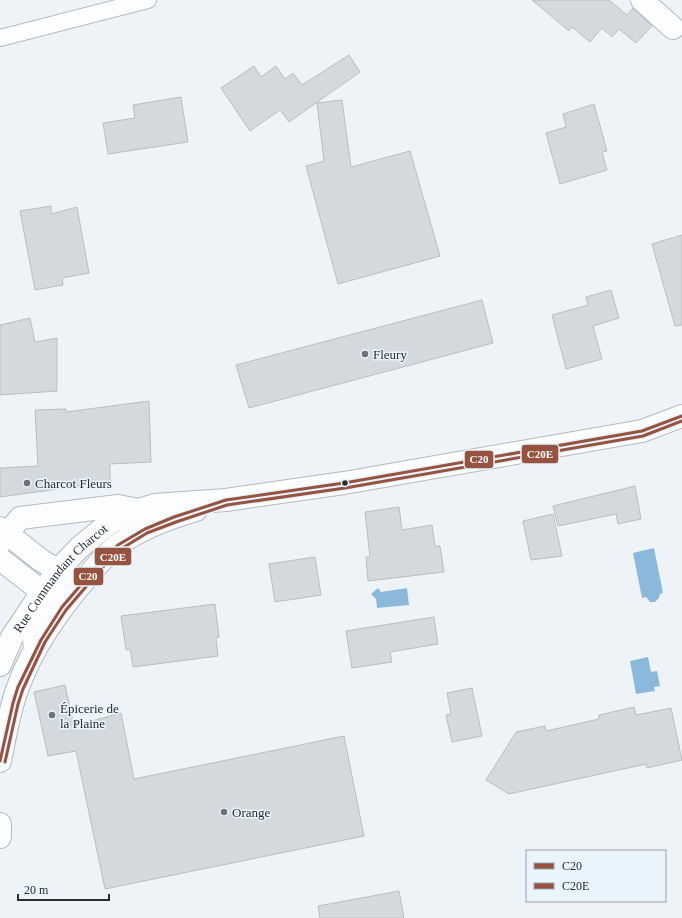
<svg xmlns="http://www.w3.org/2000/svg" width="682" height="918" viewBox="0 0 682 918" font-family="Georgia,serif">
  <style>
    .water { fill: #8bb9dc }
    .building { fill: #d4d9dd; stroke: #b9bec2 }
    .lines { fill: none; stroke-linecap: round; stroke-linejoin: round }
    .lane-casing { stroke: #b5babe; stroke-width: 18 }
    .street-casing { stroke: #b5babe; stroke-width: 24 }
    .secondary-casing { stroke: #b5babe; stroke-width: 24 }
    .primary-casing { stroke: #b5babe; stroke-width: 24 }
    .lane { stroke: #fcfdfe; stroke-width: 16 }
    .street { stroke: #fcfdfe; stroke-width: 22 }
    .secondary { stroke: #fcfdfe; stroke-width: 22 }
    .primary { stroke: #fcfdfe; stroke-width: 22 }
    .bus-1-casing { stroke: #e9f4fd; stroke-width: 6 }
    .bus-2-casing { stroke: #e9f4fd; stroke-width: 6 }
    .bus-1 { stroke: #965340; stroke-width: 3 }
    .bus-2 { stroke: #965340; stroke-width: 3 }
    .poi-dot { fill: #6d7277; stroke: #e9f4fd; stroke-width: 1.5 }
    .bus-dot { fill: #272d31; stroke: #e9f4fd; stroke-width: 1.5 }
    .labels { text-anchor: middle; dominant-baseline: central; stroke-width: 3; stroke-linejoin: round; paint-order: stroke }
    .poi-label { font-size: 13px; fill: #272d31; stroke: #e9f4fd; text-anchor: start }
    .street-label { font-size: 13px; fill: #272d31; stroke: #e9f4fd }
    .line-badge { stroke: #e9f4fd; stroke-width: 1.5 }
    .badge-label { font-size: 11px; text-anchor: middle; font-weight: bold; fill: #fff }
  </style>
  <rect width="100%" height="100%" fill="#eef3f8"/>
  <path class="water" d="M654,548L663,593L660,594L659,598L655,602H650L646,597L642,598L633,553Z
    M378,588L381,592L407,588L409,605L377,608L376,599L371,594Z
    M648,657L651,672L657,671L660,686L654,687L655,691L636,694L630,661Z"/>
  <path class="building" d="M532,0H609L627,15L633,8L652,26L636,43L619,29L612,37L602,28L590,42L572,27L569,31Z
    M349,55L360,72L289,122L280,110L250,131L221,88L254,66L261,77L276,66L285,79L293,73L302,85Z
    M181,97L188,142L108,154L103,123L135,118L133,105Z
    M342,100L351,167L410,151L440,256L338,284L306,166L324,161L317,103Z
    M594,104L607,151L602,152L607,170L560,184L546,133L566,127L563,114Z
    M51,206V214L77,207L89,273L62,278L63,285L35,290L20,211Z
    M682,235V325L675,326L652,244Z
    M611,290L619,318L593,326L602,359L566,369L552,315L588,305L586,297Z
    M482,300L493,343L249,408L236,365Z
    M30,318L35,342L57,338V391L0,395V325Z
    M149,401L151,462L110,464V482L0,497V468L38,466L35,410L66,409V412Z
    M635,486L641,519L618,524L616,514L558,526L553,506Z
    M399,507L402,530L432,525L435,546H440L444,572L368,581L366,557H370L365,512Z
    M553,514L562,556L531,560L523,521Z
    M315,557L321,595L275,602L269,564Z
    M215,604L219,637L216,638L218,656L133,667L130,649L126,650L121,616Z
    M434,617L438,644L390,652L392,662L352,668L346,631Z
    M65,685L74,726L121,713L134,779L344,736L364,836L105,889L76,751L48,756L34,692Z
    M472,688L482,736L452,742L446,715L451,714L447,693Z
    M634,707L636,715L671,708L682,760L647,768L646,764L509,794L486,780L516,732L545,726L546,731L599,719V715Z
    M399,891L404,918H320L318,906Z"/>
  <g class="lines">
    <g class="lane-casing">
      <path id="lane" d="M0,38L148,0"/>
    </g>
    <g class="street-casing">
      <path id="street" d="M642,0L673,28
        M0,543L20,518L118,506L139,510"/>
    </g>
    <g class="secondary-casing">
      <path id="secondary" d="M0,528L42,561L58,570L69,579L33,628L35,650
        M0,559L58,604"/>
    </g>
    <g class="primary-casing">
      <g id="primary">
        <path id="s1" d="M0,665L12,637L42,592L58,570L80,547L107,525L125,515L139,510L155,505L226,500L344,483L642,431L682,416"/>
        <path d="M0,761C5,737 9,711 18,687C33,646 60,608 89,575C98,564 108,552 119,544C142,528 169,518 196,510"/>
        <path d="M0,824V837"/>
      </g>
    </g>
    <use href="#lane" class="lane"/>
    <use href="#street" class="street"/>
    <use href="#secondary" class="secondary"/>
    <use href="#primary" class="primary"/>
    <g class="bus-1-casing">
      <path id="bus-1" d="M0,761L13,703L18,687L41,640L62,607L98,565L118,545L145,529L174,517L226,500L344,483L642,431L682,416"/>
    </g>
    <g class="bus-2-casing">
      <path id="bus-2" d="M5,762L18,704L23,689L45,642L66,610L102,568L121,549L147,533L176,522L227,505L345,488L643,436L682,421"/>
    </g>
    <use href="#bus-1" class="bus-1"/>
    <use href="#bus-2" class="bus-2"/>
  </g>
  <g class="poi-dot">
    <circle cx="365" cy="354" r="4"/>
    <circle cx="27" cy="483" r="4"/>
    <circle cx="52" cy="715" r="4"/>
    <circle cx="224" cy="812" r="4"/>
  </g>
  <circle class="bus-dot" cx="345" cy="483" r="3.5"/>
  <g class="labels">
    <g class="poi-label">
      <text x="373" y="354">Fleury</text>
      <text x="35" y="483">Charcot Fleurs</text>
      <text x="60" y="708">Épicerie de<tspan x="60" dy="15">la Plaine</tspan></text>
      <text x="232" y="812">Orange</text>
    </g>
    <g class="street-label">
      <text stroke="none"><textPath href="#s1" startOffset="107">Rue Commandant Charcot</textPath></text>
    </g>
  </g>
  <g class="line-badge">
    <rect x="521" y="444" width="38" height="20" rx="4" fill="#965340"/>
    <rect x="464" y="450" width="30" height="19" rx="4" fill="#965340"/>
    <rect x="94" y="547" width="38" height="19" rx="4" fill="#965340"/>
    <rect x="73" y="567" width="31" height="19" rx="4" fill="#965340"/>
  </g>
  <g class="badge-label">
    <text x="540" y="458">C20E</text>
    <text x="479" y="463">C20</text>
    <text x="113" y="561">C20E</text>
    <text x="88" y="580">C20</text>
  </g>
  <rect x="526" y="850" width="140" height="52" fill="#e9f4fd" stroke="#9ba4ab"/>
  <rect x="534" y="863" width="20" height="6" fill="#965340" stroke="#9ba4ab"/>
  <text x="562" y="870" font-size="12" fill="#272d31">C20</text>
  <rect x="534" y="883" width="20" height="6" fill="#965340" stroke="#9ba4ab"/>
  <text x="562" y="890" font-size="12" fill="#272d31">C20E</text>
  <path d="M18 894v6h91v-6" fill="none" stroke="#272d31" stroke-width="2"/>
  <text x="24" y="894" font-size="12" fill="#272d31" stroke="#e9f4fd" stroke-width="3" paint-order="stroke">20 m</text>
</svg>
